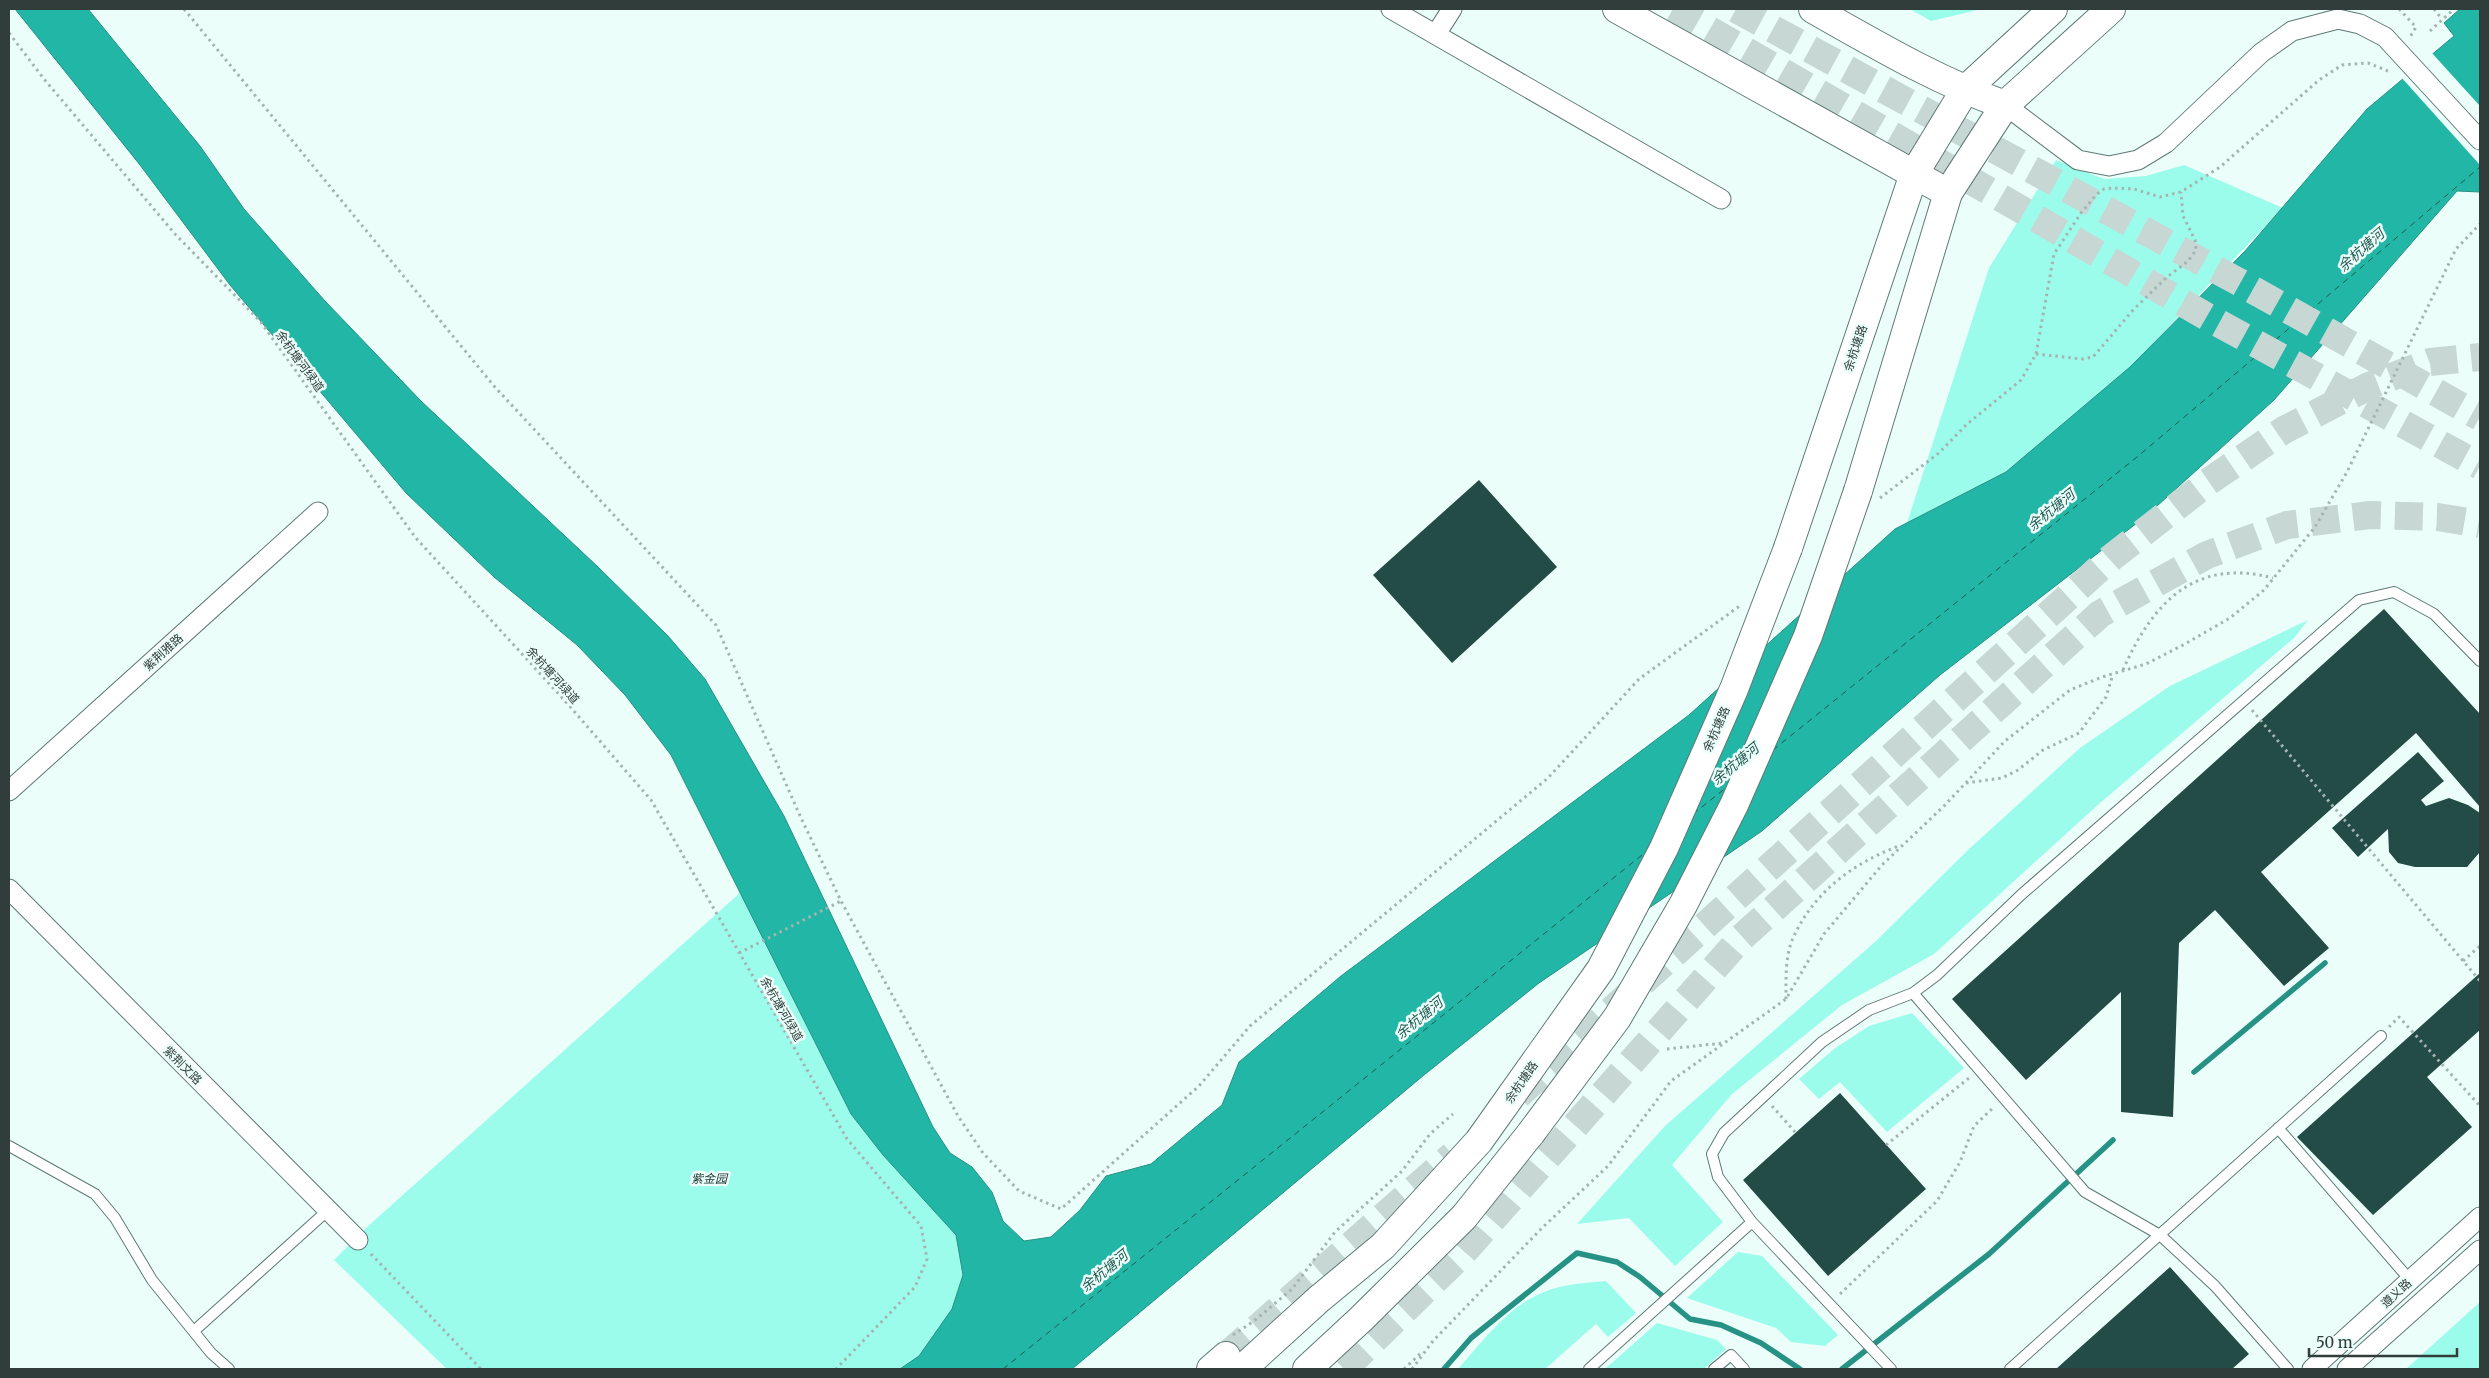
<svg xmlns="http://www.w3.org/2000/svg" width="2489" height="1378" viewBox="0 0 2489 1378" font-family="Merriweather,'Noto Sans SC',serif">
  <style>
    .green { fill: #9bfcec }
    .water { fill: #21b6a5; stroke: #269285 }
    .pier { fill: #ebfefa }
    .lines { fill: none; stroke-linecap: round; stroke-linejoin: round }
    .stream { stroke: #269285; stroke-width: 5.5 }
    .ferry { stroke: #215951; stroke-width: 1; stroke-dasharray: 6 5; stroke-linecap: butt }
    .building { fill: #234c46 }
    .highway-tunnel { stroke: #c6d7d4; stroke-width: 28; stroke-dasharray: 28 14; stroke-linecap: butt }
    .lane-casing { stroke: #5e7a75; stroke-width: 12 }
    .street-casing { stroke: #5e7a75; stroke-width: 21 }
    .secondary-casing { stroke: #5e7a75; stroke-width: 30 }
    .primary-casing { stroke: #5e7a75; stroke-width: 30 }
    .highway-casing { stroke: #5e7a75; stroke-width: 30 }
    .path { stroke: #a4b4b1; stroke-width: 3; stroke-dasharray: 2.5 4; stroke-linecap: butt }
    .lane { stroke: #fff; stroke-width: 10 }
    .street { stroke: #fff; stroke-width: 19 }
    .secondary { stroke: #fff; stroke-width: 28 }
    .primary { stroke: #fff; stroke-width: 28 }
    .highway { stroke: #fff; stroke-width: 28 }
    .primary-bridge-casing { stroke: #5e7a75; stroke-width: 30; stroke-linecap: butt }
    .primary-bridge { stroke: #fff; stroke-width: 28 }
    .labels { text-anchor: middle; dominant-baseline: central; stroke-width: 5; stroke-linejoin: round; paint-order: stroke }
    .street-label { font-size: 12px; fill: #313d3b; stroke: #ebfefa }
    .park-label { font-size: 12px; font-style: italic; fill: #1c332f; stroke: #ebfefa }
    .water-label { font-size: 14px; font-style: italic; fill: #215951; stroke: #ebfefa }
  </style>
  <rect width="100%" height="100%" fill="#ebfefa"/>
  <path class="green" d="M1910,9H1982L1931,21Z
    M2056,160L2104,179L2146,176L2184,165L2283,208L2130,367L2006,472L1907,523L1989,268Z
    M2308,620L2294,638L2100,803L1934,954L1842,1005L1732,1094L1672,1165L1723,1222L1675,1266L1629,1218L1577,1224L1665,1126L1875,942L1968,850L2080,748L2170,686Z
    M751,883L971,1238L988,1325L932,1369H447L334,1260L366,1228Z
    M1912,1013L1964,1068L1887,1132L1840,1082L1819,1099L1799,1079L1834,1049L1869,1026Z
    M1738,1252L1762,1256L1838,1335L1825,1346L1791,1342L1776,1328L1687,1298Z
    M1606,1281L1636,1313L1608,1337L1596,1324L1545,1369H1458C1483,1341 1508,1306 1544,1292C1563,1284 1585,1283 1606,1281Z
    M2480,1302V1369H2406Z
    M1657,1323L1717,1340L1726,1349L1704,1369H1605Z"/>
  <path class="water" d="M15,9H88L200,146L244,209L325,301L421,401L597,566L668,636L705,679L784,816L933,1127L950,1153L972,1167L992,1192L1003,1221L1024,1241L1051,1237L1080,1210L1106,1176L1151,1164L1222,1105L1239,1062L1341,976L1689,715L1895,529L2006,472L2130,367L2245,251L2367,109L2454,36L2444,23L2460,9H2480V192L2457,191L2274,400L2146,516L1940,675L1762,831L1539,983L1424,1075L1072,1369H900L919,1356L952,1309L963,1275L956,1235L883,1155L851,1114L671,755L625,695L577,645L494,577L406,493L230,285L140,165Z"/>
  <path class="pier" d="M2431,52L2480,106V165L2401,77Z"/>
  <g class="lines">
    <path class="stream" d="M2194,1072L2325,963
      M1444,1369L1471,1338L1577,1253L1617,1262L1640,1277L1690,1319L1721,1325L1761,1343L1800,1369
      M1842,1369L1989,1254L2113,1140"/>
    <path class="ferry" d="M1773,750L2137,457L2480,167
      M1693,814L1727,787
      M1003,1369L1647,851"/>
  </g>
  <path class="building" d="M1479,480L1557,567L1452,663L1373,575Z
    M2384,609L2480,714V807L2416,733L2261,872L2329,948L2284,986L2215,910L2179,943L2173,1117L2121,1112V992L2026,1080L1952,999Z
    M2418,752L2444,781L2421,800L2426,806L2449,798L2468,805L2480,813V852L2467,867H2415L2398,863L2389,852L2388,829L2358,857L2332,828Z
    M2480,973V1030L2427,1077L2472,1127L2373,1215L2297,1137Z
    M1840,1093L1926,1189L1828,1276L1743,1180Z
    M2170,1267L2249,1354L2232,1369H2056Z"/>
  <g class="lines">
    <path class="highway-tunnel" d="M1673,9L2211,319L2480,466
      M1736,9L2239,282L2480,417
      M1518,1095L2111,558L2208,482L2284,430L2369,386L2430,362L2480,357
      M1226,1356L1453,1155
      M1344,1369L1462,1254L1740,939L2100,614L2207,555L2287,525L2370,515L2438,517L2480,524"/>
    <g class="lane-casing">
      <path id="lane" d="M1913,993L2085,1192L2160,1235L2215,1286L2288,1369
        M2278,1128L2410,1280
        M9,1146L95,1194L115,1218L152,1280L211,1353L229,1369
        M1752,1222L1718,1177L1712,1154L1724,1133L1822,1042L1869,1010L1913,993L1937,975L2022,894L2359,600L2394,592L2434,614L2480,661
        M194,1331L327,1211
        M1589,1369L1752,1222L1891,1369
        M1714,1369L1731,1355L1744,1369
        M2010,1369L2381,1036"/>
    </g>
    <g class="street-casing">
      <path id="street" d="M1391,9L1721,199
        M1436,34L1452,9
        M2005,105L2078,160L2109,166L2138,160L2166,143L2261,53L2292,31L2338,19L2360,24L2385,37L2480,140
        M9,791L318,512
        M9,889L358,1240
        M2312,1369L2480,1217
        M2347,1369L2480,1250"/>
    </g>
    <g class="secondary-casing">
      <path id="secondary" d="M1617,9L1948,193
        M1813,9C1875,44 1937,81 2005,105"/>
    </g>
    <g class="primary-casing">
      <path id="primary" d="M1858,491L1948,193L2005,105L2111,9
        M1788,548L1914,174L1965,90L2053,9
        M1242,1369L1319,1299L1383,1246L1479,1141
        M1307,1369L1361,1319L1464,1217L1531,1133"/>
    </g>
    <g class="highway-casing">
      <path id="highway" d="M1211,1369L1226,1356"/>
    </g>
    <path class="path" d="M184,9L494,386L716,625L801,818L841,901L958,1116L983,1153L1019,1191L1061,1209L1199,1086L1250,1026L1548,778L1639,679L1741,605
      M2399,9L2416,27L2410,37
      M2434,9L2442,19
      M2430,31L2454,9
      M9,33L44,79L175,234L260,321L415,537L566,702L651,800L847,1139L921,1226L927,1259L915,1287L836,1369
      M2036,354L2083,359L2093,357L2133,310L2166,278L2188,261L2196,250L2195,240L2183,216L2181,192
      M1880,498L1939,453L1966,425L2021,380L2036,354L2054,254L2081,213L2097,194L2104,189L2115,188L2134,189L2160,197L2181,192L2220,167L2319,80L2342,65L2368,63L2388,71
      M2123,670C2152,604 2194,557 2273,578
      M2252,710L2480,981
      M1966,783L2002,778L2018,770L2043,750L2079,733L2106,697L2113,674
      M739,953L841,901
      M2463,961L2480,946
      M1786,999C1786,979 1785,956 1793,938C1815,890 1854,863 1901,845
      M2389,1027L2399,1017L2480,1106
      M1667,1049L1723,1043
      M1772,1106L1795,1132
      M1886,1145L1969,1078
      M371,1254L481,1369
      M1840,1294L1937,1201L1960,1162L1974,1126L1994,1107
      M1233,1335L1254,1321L1292,1289L1335,1232L1402,1171L1430,1134L1453,1114
      M1404,1369L1422,1352
      M1412,1369L1433,1341L1542,1228L1608,1166L1671,1081L1786,999L1824,934L1882,865L1944,806L2005,741L2070,690L2102,677L2146,664L2185,644L2230,618L2264,590L2315,527L2347,472L2456,249L2480,224"/>
    <use href="#lane" class="lane"/>
    <use href="#street" class="street"/>
    <use href="#secondary" class="secondary"/>
    <use href="#primary" class="primary"/>
    <use href="#highway" class="highway"/>
    <g class="primary-bridge-casing">
      <path id="primary-bridge" d="M1531,1133L1617,1018L1683,905L1734,805L1808,636L1858,491
        M1479,1141L1601,969L1664,848L1734,689L1788,548"/>
    </g>
    <use href="#primary-bridge" class="primary-bridge"/>
  </g>
  <g class="labels">
    <g class="street-label">
      <text transform="translate(1855 348) rotate(-71)">余杭塘路</text>
      <text transform="translate(300 361) rotate(54)">余杭塘河绿道</text>
      <text transform="translate(163 652) rotate(-42)">紫荆雅路</text>
      <text transform="translate(553 675) rotate(48)">余杭塘河绿道</text>
      <text transform="translate(1716 729) rotate(-66)">余杭塘路</text>
      <text transform="translate(782 1009) rotate(60)">余杭塘河绿道</text>
      <text transform="translate(183 1065) rotate(45)">紫荆文路</text>
      <text transform="translate(1521 1082) rotate(-55)">余杭塘路</text>
      <text transform="translate(2396 1293) rotate(-42)">遵义路</text>
    </g>
    <g class="park-label">
      <text x="709" y="1178">紫金园</text>
    </g>
    <g class="water-label">
      <text transform="translate(2361 250) rotate(-41)">余杭塘河</text>
      <text transform="translate(2051 510) rotate(-39)">余杭塘河</text>
      <text transform="translate(1735 764) rotate(-39)">余杭塘河</text>
      <text transform="translate(1419 1018) rotate(-39)">余杭塘河</text>
      <text transform="translate(1104 1271) rotate(-39)">余杭塘河</text>
    </g>
  </g>
  <rect width="2489" height="1378" fill="none" stroke="#313d3b" stroke-width="20"/>
  <path d="M2309 1348v8h148v-8" fill="none" stroke="#313d3b" stroke-width="2.5"/>
  <text x="2316" y="1348" font-size="15" fill="#313d3b" stroke="#ebfefa" stroke-width="4" paint-order="stroke">50 m</text>
</svg>
